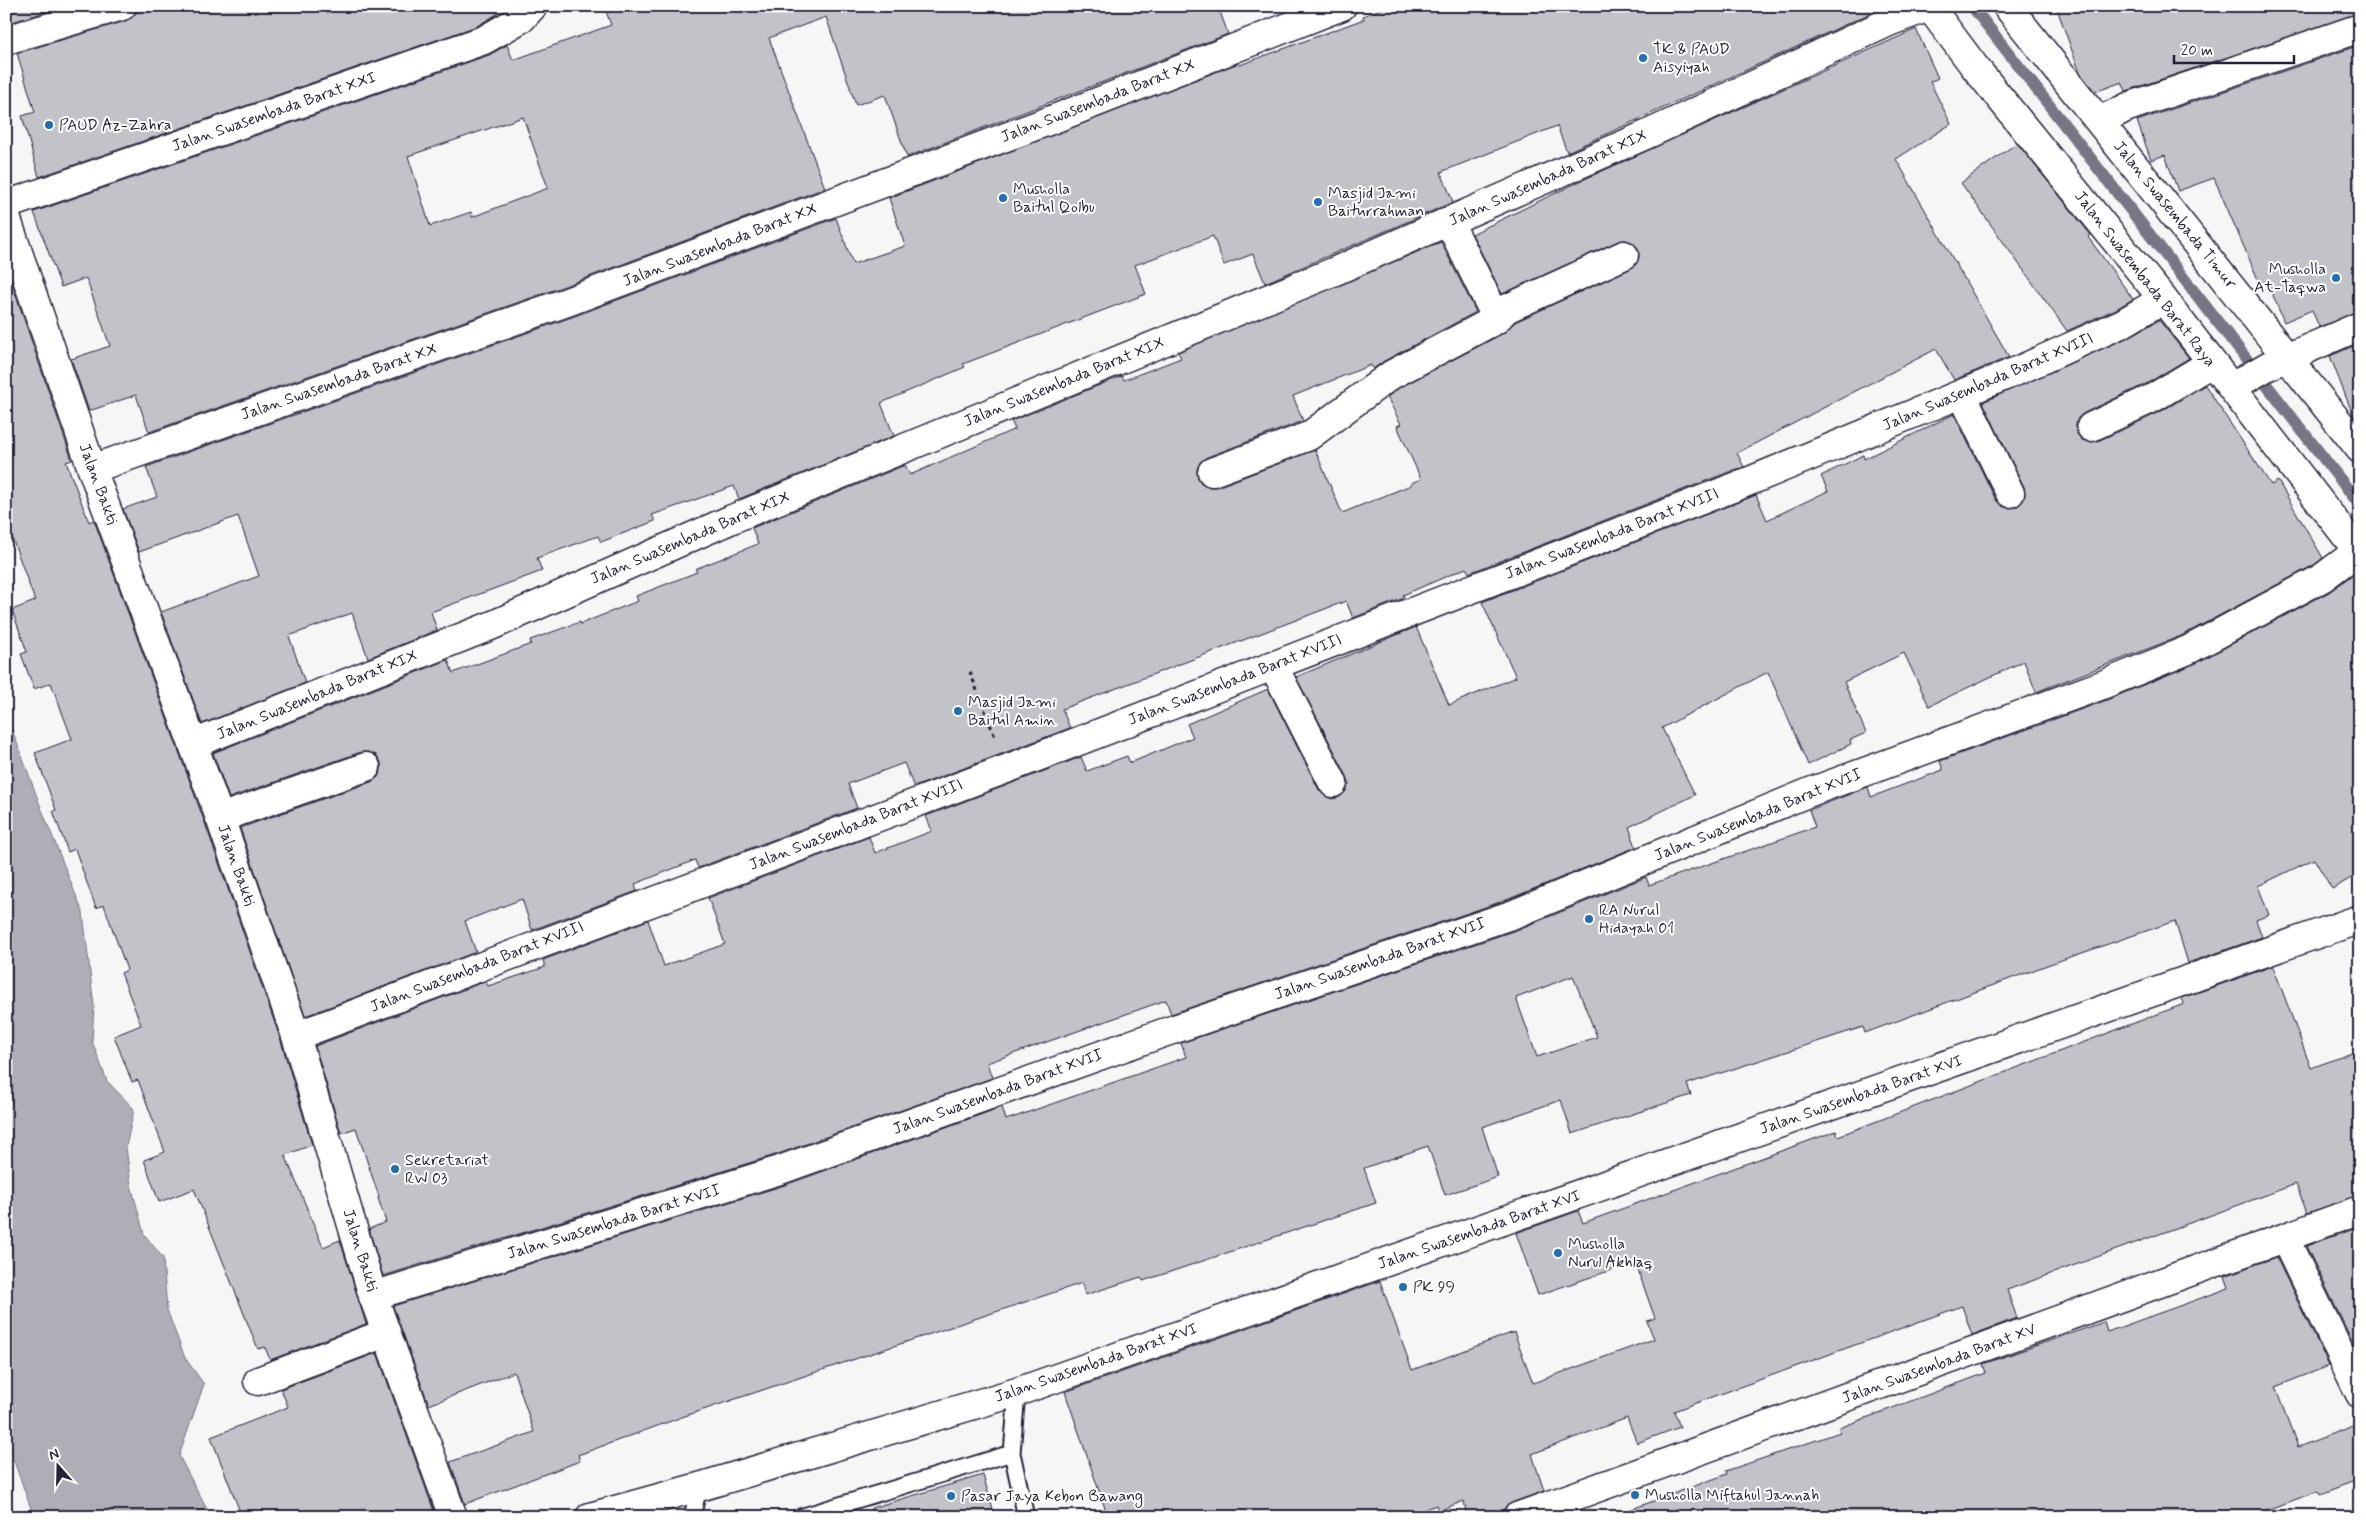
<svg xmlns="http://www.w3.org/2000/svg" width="2366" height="1523" viewBox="0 0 2366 1523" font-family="Mynerve,sans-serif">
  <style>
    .water { fill: #aeaeb7; stroke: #767685 }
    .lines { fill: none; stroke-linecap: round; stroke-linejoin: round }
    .stream { stroke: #767685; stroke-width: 12 }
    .building { fill: #c2c2c9; stroke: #22223b; fill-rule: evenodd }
    .lane-casing { stroke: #22223b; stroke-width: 19 }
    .street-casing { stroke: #22223b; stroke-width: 31 }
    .secondary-casing { stroke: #22223b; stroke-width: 31 }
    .path { stroke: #22223b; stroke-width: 3; stroke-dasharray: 4 4; stroke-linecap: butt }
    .lane { stroke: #fff; stroke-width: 15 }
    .street { stroke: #fff; stroke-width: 28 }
    .secondary { stroke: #fff; stroke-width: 28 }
    .poi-dot { fill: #1f6fb2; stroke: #fff; stroke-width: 2 }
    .labels { text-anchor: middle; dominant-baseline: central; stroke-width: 4; stroke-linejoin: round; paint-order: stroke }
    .poi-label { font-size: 16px; fill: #22223b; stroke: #fff; text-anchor: start }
    .street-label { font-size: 16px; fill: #22223b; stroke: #fff }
  </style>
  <rect width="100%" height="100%" fill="#f6f6f7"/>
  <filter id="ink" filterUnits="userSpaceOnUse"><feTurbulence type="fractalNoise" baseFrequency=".02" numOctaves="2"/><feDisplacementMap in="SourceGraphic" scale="10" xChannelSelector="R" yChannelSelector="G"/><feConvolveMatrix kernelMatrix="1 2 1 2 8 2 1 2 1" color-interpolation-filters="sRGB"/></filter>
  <g filter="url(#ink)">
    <path class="water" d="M6,713L40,805L83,913L94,1006L92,1041L107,1081L134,1109L126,1147L131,1185L144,1234L163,1258L167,1310L185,1358L204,1384L179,1456L211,1517H34L6,1439Z"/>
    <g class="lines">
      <path class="stream" d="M1972,6L2360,505"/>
    </g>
    <path class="building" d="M6,6H66L8,23Z
      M154,6H494L497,14L477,26L39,177L22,116L35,112L17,53L126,21L136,13Z
      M604,6H1218L1228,34L907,157L885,95L856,105L826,17L769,38L825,188L562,287L149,432L136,395L89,411L71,359L110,346L86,278L61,287L34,212L489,55L507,45L513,60L611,25ZM523,117L548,188L472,217L471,212L430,226L408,156Z
      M1388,6H1886L1567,152L1557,126L1441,172L1453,202L1265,283L1253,254L1224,265L1213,236L1135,265L1146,294L963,364L965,367L881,403L894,436L739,499L734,486L652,515L655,521L601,542L598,536L537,558L542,571L431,612L437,630L368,658L352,613L289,636L305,683L202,724L161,612L259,576L238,516L139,552L123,509L157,497L146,467L572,317L836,218L853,264L905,246L889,198L1239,63L1240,65L1364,19L1363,16Z
      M2056,6H2360V13L2126,91L2122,82L2095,92L2080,73Z
      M1916,29L1938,78L1930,82L1951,124L1896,159L2009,357L1954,380L1936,349L1737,453L1744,467L1734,470L1469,573L1466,568L1403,595L1404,598L1353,618L1346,601L1062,709L1070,728L914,787L904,763L848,784L857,808L698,868L695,860L635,884L637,891L532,930L522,899L465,921L476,952L305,1016L240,828L371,782L378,777L381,770V762L376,755L368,752H361L229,798L213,753L448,660L453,673L531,644L530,640L580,622V624L638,601L636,596L697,572L695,569L758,544L752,528L905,465L910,475L1015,429L1011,421L1122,376L1124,380L1181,358L1178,352L1441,242L1476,312L1384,361L1373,369L1371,365L1293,396L1303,421L1207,457L1200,462L1197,470L1198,478L1202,484L1209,487H1217L1315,450L1342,513L1411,485V483L1421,479L1397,426L1401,424L1387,397L1399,388L1504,333L1515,322L1630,269L1636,264L1639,257L1638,249L1633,243L1626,240L1618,241L1502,294L1472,234L1578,182Z
      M2360,45V311L2319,327L2312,310L2284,322L2267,281L2260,284L2214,178L2178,191L2165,155L2151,160L2137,121Z
      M2017,143L2091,235L2088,237L2133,299L2116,309L2067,331L1961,183Z
      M6,266L72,460L66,462L89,522L94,520L205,823L281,1041L312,1145L285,1155L323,1247L340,1240L366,1324L270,1360L265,1347L258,1349L194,1189L159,1202L144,1160L165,1152L138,1080L132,1082L114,1036L141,1025L121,973L127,970L104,905L96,908L75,849L68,852L53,811L56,810L35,753L72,739L51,683L34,689L21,654L27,652L12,610L35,601L6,521Z
      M2159,320L2189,358L2146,384L2084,413L2078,418L2076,425L2077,434L2082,440L2089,442L2098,441L2160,412L2205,385L2271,485L2278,481L2323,558L2314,565L2181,636L2036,692L2024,661L1929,706L1904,653L1844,682L1866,733L1850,740L1851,744L1808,765L1768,672L1662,728L1695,795L1629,827L1636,847L1509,899L1171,1014L1166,1000L987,1063L992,1078L775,1155L383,1276L369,1229L386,1222L378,1198L379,1197L356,1128L341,1133L315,1046L486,981L488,986L545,967L543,960L648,920L664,966L725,944L708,898L869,837L875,853L932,831L926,816L1081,757L1087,771L1127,756L1130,763L1193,737L1187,724L1268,689L1319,790L1325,796L1332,799L1340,797L1346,791L1349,783L1347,776L1296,677L1416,627L1449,705L1516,677L1482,602L1756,495L1767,520L1828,491L1821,476L1863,455L1864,459L1954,414L1996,500L2002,506L2008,508L2016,507L2023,501L2025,495L2024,487L1983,402L2129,337Z
      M2360,343V424L2353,415L2330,356Z
      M2360,569V873L2332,889L2314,859L2258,886L2269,915L2256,920L2262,937L2188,963L2175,921L2050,964L1865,1033L1863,1027L1687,1084L1691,1095L1572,1134L1561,1100L1482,1127L1498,1177L1445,1195L1428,1146L1364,1168L1376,1203L1143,1281L1141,1277L1085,1295L1082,1283L682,1417L578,1455L580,1461L465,1504L450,1462L534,1432L514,1372L429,1405L393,1306L785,1185L1002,1107L1006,1120L1186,1057L1181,1043L1519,929L1646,877L1649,885L1815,827L1809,810L1868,787L1871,797L1943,770L1940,761L2107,700L2194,664L2329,592ZM1573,976L1597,1037L1537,1057L1516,998Z
      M2273,966L2311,1068L2360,1050V1195L2307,1213L2296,1184L2007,1290L2017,1318L1972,1335L1962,1306L1674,1411L1680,1427L1637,1443L1627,1418L1532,1454L1544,1491L1511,1503L1505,1507L1502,1517H1467L1464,1501L1438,1511L1436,1505L1404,1517H1108L1065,1392L1380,1281L1412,1370L1514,1332L1533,1383L1654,1339L1647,1321L1655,1318L1635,1262L1538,1295L1516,1233L1578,1211L1583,1223L1836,1131L1838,1136L2184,1004L2182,998Z
      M2360,1227V1355H2359L2306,1246Z
      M2276,1257L2329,1366L2275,1387L2298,1447L2360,1423V1480L2320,1495L2318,1491L2249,1517H1621V1513L1727,1474L1726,1471L1840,1432L1839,1428L1986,1373L1983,1364L2104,1322L2107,1332L2229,1288L2225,1276Z
      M377,1353L435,1514L428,1517H242L211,1437L288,1407L281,1389Z
      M983,1475L995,1517H872L871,1508Z"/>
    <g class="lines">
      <g class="lane-casing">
        <path id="lane" d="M1017,1392L1012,1453L1026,1517
          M692,1517L699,1487
          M800,1517L1012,1453"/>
      </g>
      <g class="street-casing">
        <path id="street" d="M2007,6L2360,449
          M6,40L122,6
          M2099,121L2128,107L2360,28
          M6,205L484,40L522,18L533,6
          M1449,222L1497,319L1506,309L1624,255
          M2232,387L2268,366L2360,326
          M1962,394L2010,493
          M2091,427L2153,398L2211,363
          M92,469L567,302L1059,117L1342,6
          M1212,472L1309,436L1391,375L1497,319
          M1273,665L1333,783
          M193,744L493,625L732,519L1333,272L1648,134L1891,21L1929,7
          M220,818L366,767
          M296,1036L1022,763L1740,485L2017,371L2123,323L2163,299
          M2285,1239L2360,1394
          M373,1296L780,1170L1163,1033L1514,914L1810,792L2102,685L2188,650L2322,578L2358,551
          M258,1381L386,1333
          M590,1517L699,1487L1017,1392L2360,919
          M1517,1517L2360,1210"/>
      </g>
      <g class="secondary-casing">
        <path id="secondary" d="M1929,6L1974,66L2163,299L2360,554
          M6,217L92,469L220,818L296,1036L373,1296L453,1517"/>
      </g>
      <path class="path" d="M970,672L995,737"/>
      <use href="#lane" class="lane"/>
      <use href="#street" class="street"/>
      <use href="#secondary" class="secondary"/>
    </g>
  </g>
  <g class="poi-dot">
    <circle cx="1643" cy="58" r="5"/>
    <circle cx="49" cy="125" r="5"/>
    <circle cx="1003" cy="198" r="5"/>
    <circle cx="1318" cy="202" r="5"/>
    <circle cx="2336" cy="278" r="5"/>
    <circle cx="958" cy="711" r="5"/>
    <circle cx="1589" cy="919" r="5"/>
    <circle cx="395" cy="1169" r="5"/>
    <circle cx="1558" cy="1253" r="5"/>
    <circle cx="1403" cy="1287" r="5"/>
    <circle cx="1635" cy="1495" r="5"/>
    <circle cx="951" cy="1496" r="5"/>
  </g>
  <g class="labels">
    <g class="poi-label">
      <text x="1653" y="49">TK &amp; PAUD<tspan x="1653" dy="18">Aisyiyah</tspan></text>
      <text x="59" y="125">PAUD Az-Zahra</text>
      <text x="1013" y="189">Musholla<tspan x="1013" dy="18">Baitul Qolbu</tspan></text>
      <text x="1328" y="193">Masjid Jami<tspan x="1328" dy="18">Baiturrahman</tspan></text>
      <text x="2326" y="269" text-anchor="end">Musholla<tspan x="2326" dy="18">At-Taqwa</tspan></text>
      <text x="968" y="702">Masjid Jami<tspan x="968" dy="18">Baitul Amin</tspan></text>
      <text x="1599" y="910">RA Nurul<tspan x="1599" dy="18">Hidayah 01</tspan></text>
      <text x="405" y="1160">Sekretariat<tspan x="405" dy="18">RW 03</tspan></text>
      <text x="1568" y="1244">Musholla<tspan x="1568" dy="18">Nurul Akhlaq</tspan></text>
      <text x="1413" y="1287">PK 99</text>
      <text x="1645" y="1495">Musholla Miftahul Jannah</text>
      <text x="961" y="1496">Pasar Jaya Kebon Bawang</text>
    </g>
    <g class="street-label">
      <text transform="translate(1098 101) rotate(-21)">Jalan Swasembada Barat XX</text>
      <text transform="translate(274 112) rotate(-19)">Jalan Swasembada Barat XXI</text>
      <text transform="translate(1548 178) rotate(-24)">Jalan Swasembada Barat XIX</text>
      <text transform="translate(2175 215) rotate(51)">Jalan Swasembada Timur</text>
      <text transform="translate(720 245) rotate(-21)">Jalan Swasembada Barat XX</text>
      <text transform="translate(2145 279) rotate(52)">Jalan Swasembada Barat Raya</text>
      <text transform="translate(339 382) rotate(-19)">Jalan Swasembada Barat XX</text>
      <text transform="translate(1064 382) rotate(-22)">Jalan Swasembada Barat XIX</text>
      <text transform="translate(1988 382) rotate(-23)">Jalan Swasembada Barat XVIII</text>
      <text transform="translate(98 484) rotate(70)">Jalan Bakti</text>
      <text transform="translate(1612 534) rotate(-21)">Jalan Swasembada Barat XVIII</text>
      <text transform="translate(690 538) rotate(-23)">Jalan Swasembada Barat XIX</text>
      <text transform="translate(1235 680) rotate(-21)">Jalan Swasembada Barat XVIII</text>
      <text transform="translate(317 695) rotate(-22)">Jalan Swasembada Barat XIX</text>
      <text transform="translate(1758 815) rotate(-22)">Jalan Swasembada Barat XVII</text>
      <text transform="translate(856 825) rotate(-21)">Jalan Swasembada Barat XVIII</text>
      <text transform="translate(236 865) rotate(71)">Jalan Bakti</text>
      <text transform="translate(1380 959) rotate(-19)">Jalan Swasembada Barat XVII</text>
      <text transform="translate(477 967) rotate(-21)">Jalan Swasembada Barat XVIII</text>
      <text transform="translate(998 1092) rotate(-20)">Jalan Swasembada Barat XVII</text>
      <text transform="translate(1861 1095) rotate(-19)">Jalan Swasembada Barat XVI</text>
      <text transform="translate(614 1222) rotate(-17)">Jalan Swasembada Barat XVII</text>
      <text transform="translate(1479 1230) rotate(-19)">Jalan Swasembada Barat XVI</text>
      <text transform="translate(360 1250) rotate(73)">Jalan Bakti</text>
      <text transform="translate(1096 1363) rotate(-19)">Jalan Swasembada Barat XVI</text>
      <text transform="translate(1939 1364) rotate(-20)">Jalan Swasembada Barat XV</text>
    </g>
  </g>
  <rect width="2366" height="1523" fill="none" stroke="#fff" stroke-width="25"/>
  <rect x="12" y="12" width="2341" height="1498" fill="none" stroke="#22223b" stroke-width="2" filter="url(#ink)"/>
  <g transform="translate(58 1466) rotate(340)" stroke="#ffffff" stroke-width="4" paint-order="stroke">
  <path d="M0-4L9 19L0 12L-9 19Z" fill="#22223b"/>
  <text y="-8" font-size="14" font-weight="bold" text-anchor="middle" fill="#22223b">N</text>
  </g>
  <path d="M2174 55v8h120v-8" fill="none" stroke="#22223b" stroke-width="2.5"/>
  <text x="2181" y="55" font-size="15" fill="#22223b" stroke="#ffffff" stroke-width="4" paint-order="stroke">20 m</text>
</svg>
